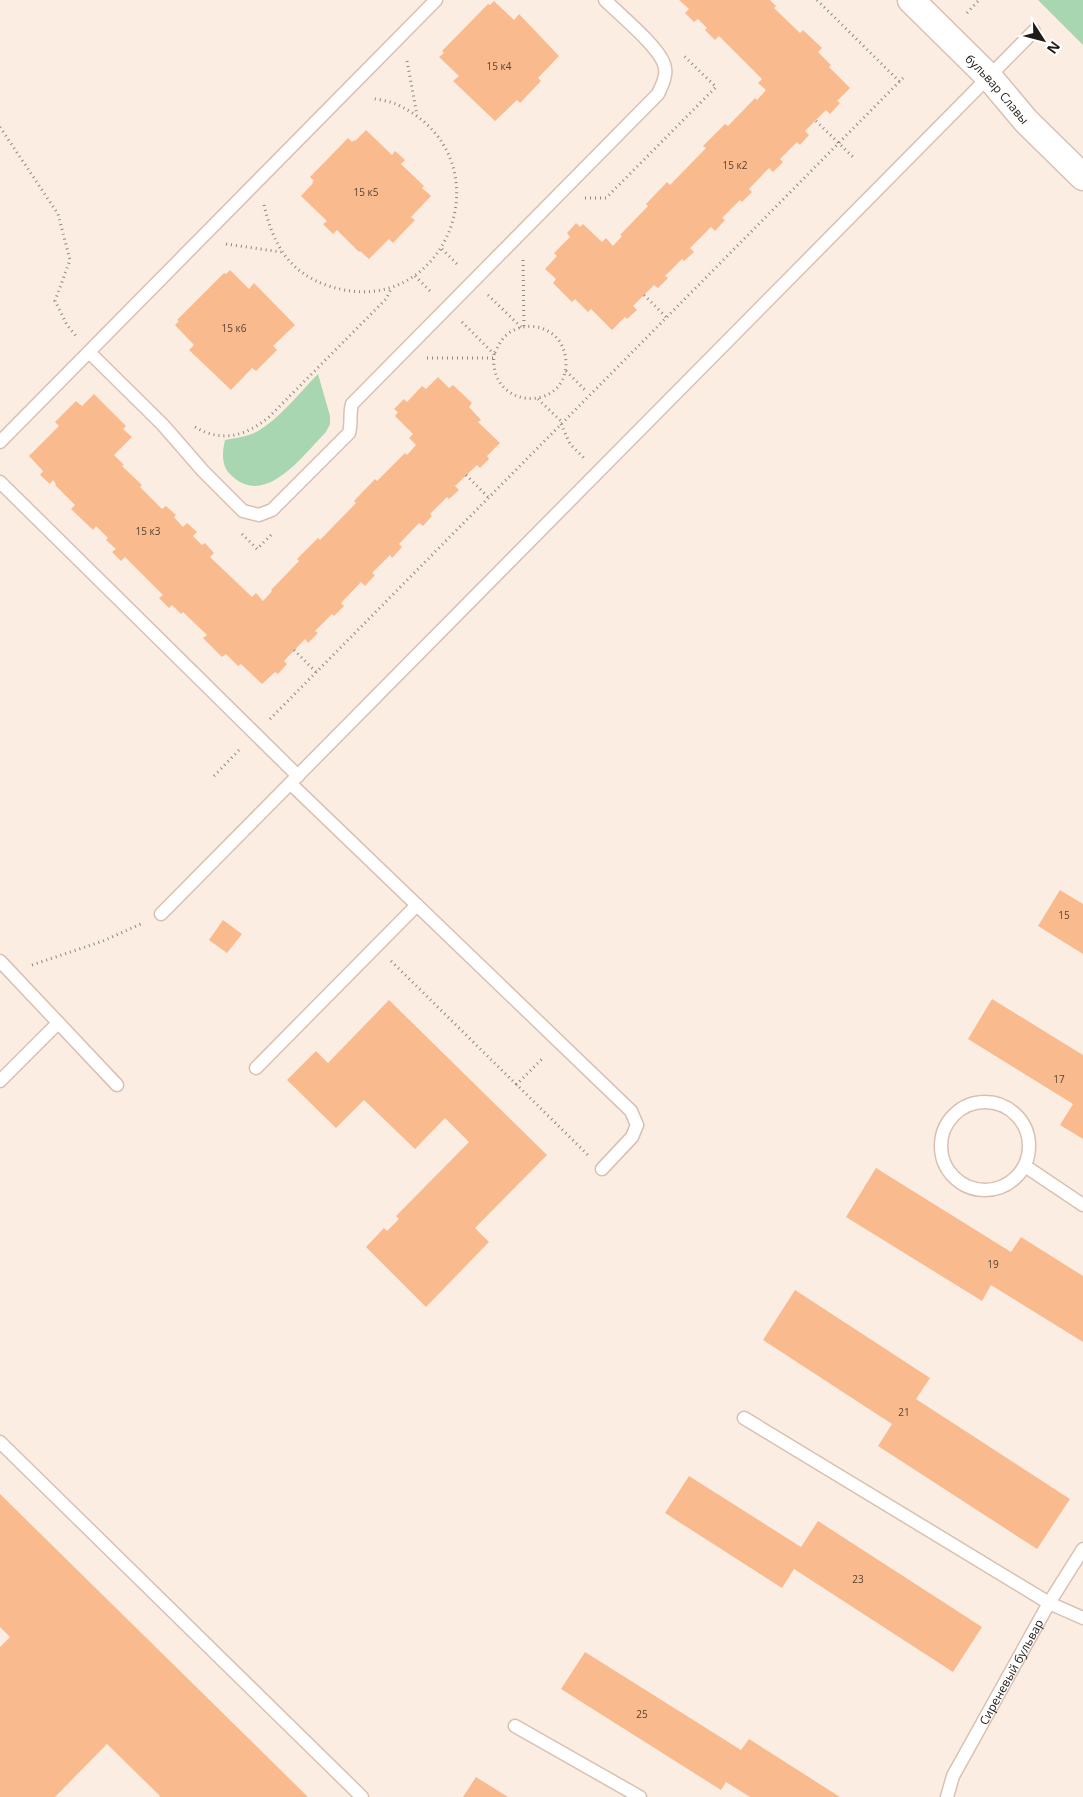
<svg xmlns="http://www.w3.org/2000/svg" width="1083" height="1797" viewBox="0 0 1083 1797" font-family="'Open Sans',sans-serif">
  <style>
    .green { fill: #a8d6b0 }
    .building { fill: #f9bb8e }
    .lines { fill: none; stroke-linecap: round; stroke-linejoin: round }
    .service-casing { stroke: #d9c1b1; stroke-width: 15 }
    .minor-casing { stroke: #d9c1b1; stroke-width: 29 }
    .path { stroke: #92867e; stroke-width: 3; stroke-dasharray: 1 4; stroke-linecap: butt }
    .service { stroke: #fff; stroke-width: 12 }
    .minor { stroke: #fff; stroke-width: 26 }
    .labels { text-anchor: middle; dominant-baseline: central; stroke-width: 4.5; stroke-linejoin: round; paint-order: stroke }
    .number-label { font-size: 10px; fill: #584232 }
    .street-label { font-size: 12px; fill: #221a14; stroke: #fff }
  </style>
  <rect width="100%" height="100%" fill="#fcede3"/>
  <path class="green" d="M1038,0H1083V45Z
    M318,374L330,416V424L326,432C304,454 266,508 232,476C221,467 222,453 225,440C236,438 248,437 258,431C280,418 300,392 318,374Z"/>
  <path class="building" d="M679,0H770L776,6L774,8L800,33L803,30L822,48L818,52L831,65L829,67L850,88L837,101L840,103L830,114L826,110L805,131L809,135L800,145L797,142L780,159L783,162L773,172L769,168L749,189L752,192L742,202L740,200L722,218L725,220L715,231L711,227L690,248L694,252L684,261L682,259L665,276L668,278L658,288L654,285L633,306L637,310L627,319L625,317L612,330L591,309L588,312L575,299L572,302L553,283L556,279L545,269L557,256L554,253L570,237L567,233L576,223L580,227L583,224L602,242L606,238L613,246L622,236L620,235L648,206L646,204L667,182L670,185L706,148L703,146L725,124L728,126L755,98L757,100L766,90L758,83L762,79L719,36L715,40L705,30L707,28L698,19L694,22L685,13L689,9Z
    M494,1L514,20L519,14L559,56L538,78L541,81L520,103L517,100L495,121L453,81L459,76L439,57L444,53L442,51L488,4L490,5Z
    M366,130L392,155L395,151L405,160L401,164L424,186L422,188L431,196L411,217L415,220L393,243L389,239L369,259L360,251L359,252L337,230L333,234L323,224L327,221L301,196L313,183L312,182L314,181L310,177L348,138L352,142L354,140L355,141Z
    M230,270L249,289L254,283L295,325L273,346L277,350L256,371L252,368L231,390L189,350L194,345L175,325L179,321L177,320L224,273L226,274Z
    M438,377L449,388L453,385L472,403L469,407L481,420L478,422L500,443L487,456L489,459L480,468L477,465L455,486L459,490L449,499L447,497L430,514L432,516L423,526L419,523L399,544L402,547L392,558L390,555L372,573L375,575L365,586L361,582L341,603L344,606L334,616L332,614L315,631L318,633L308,643L305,639L284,661L287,664L278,674L275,672L262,684L241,664L238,666L226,654L222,657L203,638L207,635L183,612L181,614L172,605L169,608L159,598L163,595L125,557L121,561L112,552L116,549L106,540L108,538L96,526L93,530L71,509L75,505L55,485L56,484L53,480L50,484L40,475L43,471L29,456L59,426L55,422L76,401L82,406L94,394L126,426L123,429L132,437L114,455L124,465L122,466L142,485L140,487L162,509L166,506L176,515L174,517L183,527L187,523L197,532L193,536L202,545L205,543L214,553L210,557L252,597L256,593L263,601L272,591L271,590L299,561L297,559L318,538L320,540L356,503L354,501L375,479L377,481L405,453L407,455L416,445L409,438L413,434L395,416L398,412L394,409L404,399L407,402L422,386L426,389Z
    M1060,890L1083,904V954L1038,926Z
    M223,920L242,934L227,953L209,940Z
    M992,999L1083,1055V1139L1060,1125L1073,1104L968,1039Z
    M389,1000L547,1155L475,1228L489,1242L426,1307L366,1247L384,1228L387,1231L399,1219L396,1216L469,1142L445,1118L415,1149L364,1100L336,1128L287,1080L316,1051L328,1063Z
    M876,1168L1011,1252L1021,1237L1083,1276V1342L991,1285L982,1301L846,1217Z
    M795,1290L930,1378L916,1399L1070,1499L1037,1549L878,1446L892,1424L763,1340Z
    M689,1476L801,1547L818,1521L982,1627L953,1672L794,1569L782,1588L665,1513Z
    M0,1494L179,1670L308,1797H159L160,1796L107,1744L55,1797H0V1647L10,1637L0,1627Z
    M585,1652L741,1750L749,1739L840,1797H750L726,1782L721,1790L561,1689Z
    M476,1777L508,1797H463Z"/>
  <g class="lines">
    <g class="service-casing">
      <g id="service">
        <path d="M89,352L163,425L203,471L243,511L259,515L272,510L349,433C352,422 349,414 352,404L658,94C662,85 668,75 664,64C658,46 620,15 605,0"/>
        <path d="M0,442L436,0"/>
        <path d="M0,482L298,776"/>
        <path d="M291,784L631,1111L637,1125L632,1137L602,1169"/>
        <path d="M161,914L1034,31"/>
        <path d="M0,961L117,1085"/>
        <path d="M256,1068L417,905"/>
        <path d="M0,1081L58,1023"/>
        <circle cx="985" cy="1146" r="44"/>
        <path d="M1025,1166L1083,1205"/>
        <path d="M744,1418L1049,1603L1083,1618"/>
        <path d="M0,1442L362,1797"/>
        <path d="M515,1726L640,1797"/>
        <path id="s1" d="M947,1797L953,1776L1049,1603L1083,1549"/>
      </g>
    </g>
    <g class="minor-casing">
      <g id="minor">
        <path id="s2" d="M911,0L989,77L1026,121L1083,177"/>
      </g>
    </g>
    <path class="path" d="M817,0L900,82
      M967,13L979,0
      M407,61L417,115
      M816,121L853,157
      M0,127L58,214L70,260L55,301L67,325L76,336
      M585,198H606L716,87L684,56
      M264,205C273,244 289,273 329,286C446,325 512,157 396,104C389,101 379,100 371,98
      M226,244L281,252
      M442,249L459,266
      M523,260L524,327
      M415,276L432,293
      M488,295L521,327
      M644,295L667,318
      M462,322L494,354C488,410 565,413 566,364C566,356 564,349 560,342C549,326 526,321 509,333C502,338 498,346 494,354
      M427,358H494
      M566,371L586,391
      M538,399L563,423
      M561,424L570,444L584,458
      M195,427C222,443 246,436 269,417L386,299L392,287
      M466,475L489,498
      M242,534L257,549L272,534
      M294,650L316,672
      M270,719L903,78
      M214,776L241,748
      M391,961L588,1155
      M32,965L103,941L143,923
      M516,1085L544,1057"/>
    <use href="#service" class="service"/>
    <use href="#minor" class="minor"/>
  </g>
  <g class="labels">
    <g class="number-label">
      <text x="499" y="66">15 к4</text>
      <text x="735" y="165">15 к2</text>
      <text x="366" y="192">15 к5</text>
      <text x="234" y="328">15 к6</text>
      <text x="148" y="531">15 к3</text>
      <text x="1064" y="915">15</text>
      <text x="1059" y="1079">17</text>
      <text x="993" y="1264">19</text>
      <text x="904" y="1412">21</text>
      <text x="858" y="1579">23</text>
      <text x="642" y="1714">25</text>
    </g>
    <g class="street-label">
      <text stroke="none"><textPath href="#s2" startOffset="124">бульвар Славы</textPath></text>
      <text stroke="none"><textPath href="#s1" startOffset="141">Сиреневый бульвар</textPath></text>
    </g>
  </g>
  <g transform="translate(1043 40) rotate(126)" stroke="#ffffff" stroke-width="4" paint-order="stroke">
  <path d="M0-4L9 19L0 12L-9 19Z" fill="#221a14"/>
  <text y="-8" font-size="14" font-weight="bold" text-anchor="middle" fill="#221a14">N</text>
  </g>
</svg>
